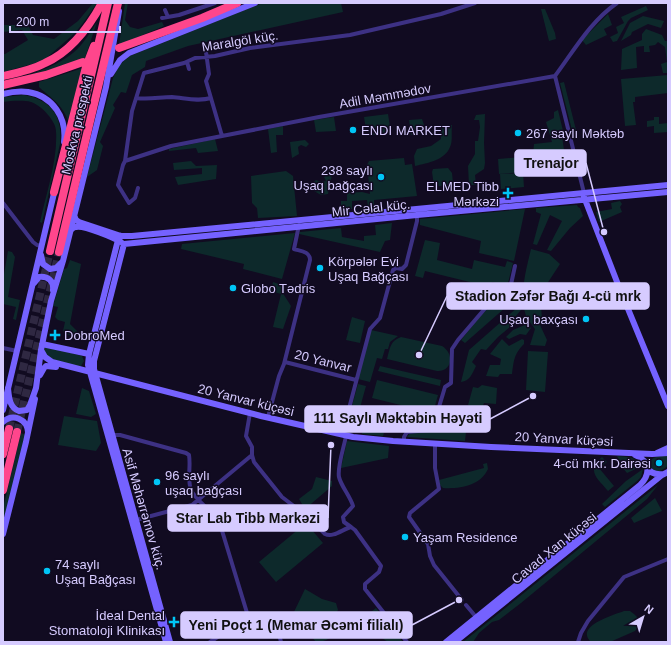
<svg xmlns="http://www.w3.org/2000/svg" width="671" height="645" viewBox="0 0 671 645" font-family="Helvetica,sans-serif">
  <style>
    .green { fill: #0d292b }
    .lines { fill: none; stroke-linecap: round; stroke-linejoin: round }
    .highway-tunnel { stroke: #2f2842; stroke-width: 8; stroke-dasharray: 8 4; stroke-linecap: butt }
    .street { stroke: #3d3184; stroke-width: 4 }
    .secondary { stroke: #7562ff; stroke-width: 6 }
    .highway { stroke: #ff468c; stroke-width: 8 }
    .poi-dot { fill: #00c5f6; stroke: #110b21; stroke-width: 1.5 }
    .labels { text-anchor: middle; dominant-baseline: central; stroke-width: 3; stroke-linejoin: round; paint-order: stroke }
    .street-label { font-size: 13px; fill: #d6cbff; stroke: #110b21 }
    .poi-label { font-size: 13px; fill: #d6cbff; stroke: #110b21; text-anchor: start }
    .leader { fill: none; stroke: #d6cbff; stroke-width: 1.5 }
    .callout-dot { fill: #d6cbff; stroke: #110b21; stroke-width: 1.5 }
    .callout { fill: #d6cbff; stroke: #d6cbff; stroke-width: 1.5 }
    .callout-label { font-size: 14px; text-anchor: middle; font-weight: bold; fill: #111 }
  </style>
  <rect width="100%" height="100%" fill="#110b21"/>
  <path class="green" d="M93,3H97L83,23L75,33L43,61L3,72V54H5L28,40L22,30L3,32V25H28L33,35L54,39L78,21Z
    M125,3H128L125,20L130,27L138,29L162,22L164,26L119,45Z
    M262,3H341L343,12L188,46L146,61L145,67L132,75L126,93L121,92L113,105L115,108L100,142L103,146L97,170L87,177L113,78L119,65L130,56Z
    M646,6L648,10L631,18L628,21L617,41L613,42L610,37L618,33L616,27L624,23L621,17Z
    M541,9H545L555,33L556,39L549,41Z
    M608,14L612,25L604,29L607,35L586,45L582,40Z
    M643,16L664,21L661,28L648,24L632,32L631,35L621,41L630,23Z
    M97,22L85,58L32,76V74C44,69 58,64 69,56C81,48 89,34 97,22Z
    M646,29L662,35L665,41H668V73H663L661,64L667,62L665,47L658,42L655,45L649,46L650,52H644V46L636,47L637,68L621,70L622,49L642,40V34Z
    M83,68L69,123C63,105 52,99 39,87V82Z
    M668,75V93L635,97V102H633L636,125L625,126L621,79Z
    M564,82L577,134H573L560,83Z
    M24,95C52,100 63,117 60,144L42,223L40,222C46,194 58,160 56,131C56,121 41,105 31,102C23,100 11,101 3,102V97Z
    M558,110L564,135L562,136L564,150L547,155L548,169L525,171L524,156L533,155L534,144L552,142L546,122L554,118V112Z
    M388,114L391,133L367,136L364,117Z
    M485,114L484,143L485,163L484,169L475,175L476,185H469L468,166L475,154V141H478L480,127L479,120H474L476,115Z
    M334,117L336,131L316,132L314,120Z
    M654,117H659V124L668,123V132L654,133V126L647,127V121L654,120Z
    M422,119L425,128L421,133L411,135L409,120Z
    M452,125C451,131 453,141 450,147C445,160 428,163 415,166L414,156L417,149L431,146L441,139V126Z
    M283,126V135H276L277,152L271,153L268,129Z
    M215,139L218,151L198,153L196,148L169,151V149Z
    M305,140L309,144L306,147L301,145L298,147L299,154L292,158L290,142Z
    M521,157L522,172L499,174L498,159Z
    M404,158L405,165L412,164L417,196L374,200V206L368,207L367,200L352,201V209H341V201H347V193L362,192L370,194L367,165L369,161Z
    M191,161L196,166L217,165L216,179L178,185L175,177L202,174V168L174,170L173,163Z
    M448,168L452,173L453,183L448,186H434L432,172L433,169Z
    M286,171L293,176L297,216L258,218L257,208L252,203L251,176Z
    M328,172L332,175L328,194L321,195L314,191L311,184L316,180L321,182L326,181L324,177Z
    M523,173L524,187L501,189L500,174Z
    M620,201L622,204L620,207L622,212L599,222L596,212L612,209L611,203Z
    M577,205L578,207L580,208L583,216L570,228L551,251L547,250L562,221L550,215L537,245L533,244L541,214L536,212V208Z
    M525,209L514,261L479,253L481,241L420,225V219Z
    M392,223L390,240L385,241L380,252L299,234L300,232L341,228L342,237L364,241V236L376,235L375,225Z
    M295,233L282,279L243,269L244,264L181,249L182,244Z
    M425,240L440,243L437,260L472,269L474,260L505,267L507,261L513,263L507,287L492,282L490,287L425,271L423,278L415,276Z
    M531,249L549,254L560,264L539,296C540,305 544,316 540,325L547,340L545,346L530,345L535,329C532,325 528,320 526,316C519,294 526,270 531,249Z
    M8,251L12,252L15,257L8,297L20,300L16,320L13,319L16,307L3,304V280Z
    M70,260L81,264L70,324L78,332L76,337L66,334L63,331L65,322L58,320L55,317L58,307L53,306L64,269L67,268Z
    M273,282L282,285L284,295L291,306L283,329L273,327L281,294L271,291Z
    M503,293L507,294L514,300L465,343L461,340L478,319L490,306L493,309L499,303L496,299Z
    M519,306L521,310L515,317L517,321L498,337L486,350L481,349L472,362L476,366C472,374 470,381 461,382L469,350Z
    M352,317L365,321L360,343L346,340Z
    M527,324L531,328L526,335L520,334L509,339L506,337L513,330Z
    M371,330L398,336L390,342L388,349H385L382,359L377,358L370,382L358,379Z
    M401,337L442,346C455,354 452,372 437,371L387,359C390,348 390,341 401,337Z
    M502,339L509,346L522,339L524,340V344C514,354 514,360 512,374H500L498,377L486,376L490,365H500L501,359L490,354Z
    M45,346L82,356L84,361L81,366L78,367L49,358L44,351Z
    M528,351L548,352L545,392L526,390Z
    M380,366L441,380L440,386L378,371Z
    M377,380L438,395L433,413L372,398Z
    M358,384L366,386L358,415L350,413Z
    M482,385L497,388L496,404L484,403L482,409L468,405L473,387L478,388Z
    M82,388L89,391L96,414L91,417L76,414Z
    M369,406L431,421L430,429L432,430L464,422L467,423L465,441L407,437L410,433V425L377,417L373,430L384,433L383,436L362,434Z
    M64,416L97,421L101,443L96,451L58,445Z
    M21,433L26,435L3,524V508Z
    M347,441L389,446L388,458L341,468Z
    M668,455V466C660,471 655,477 649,465C651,455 660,457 668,455Z
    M617,456C628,457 635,456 642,466L627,473L622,467Z
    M602,457L607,462L599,468L614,486L608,491C597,478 586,471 602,457Z
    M487,463L488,469C480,486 460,489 443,488L440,485L439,480L484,468L483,464Z
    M643,469L641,477L637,481L605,507L602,504L626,481Z
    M316,477L332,481V486L305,509L299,499L312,489Z
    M658,485L647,499L521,603L499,620L492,622L479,633L473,642H463Z
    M655,498L662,511L634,523L631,518Z
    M306,523L323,543L276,582L259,562Z
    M305,589L322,599L336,603L338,610L330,621L339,628C333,637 326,642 316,642L293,614Z
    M376,608L403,642H388L358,622Z
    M624,611H630L634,614L638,618V627L635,631L610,642H591C574,626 614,615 624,611Z"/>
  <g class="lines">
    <path class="highway-tunnel" d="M9,429L50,251
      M17,432L59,252"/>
    <path class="street" d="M165,10L168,17
      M162,18L179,15L215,3
      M206,52L209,74L206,81L222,136
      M187,62L189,69
      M555,76L584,193
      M136,98C149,100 160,97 172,97C185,98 198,102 211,98
      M125,161L171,146L222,136L319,117L555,76C575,49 590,22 617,3
      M138,188L135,198L129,203L118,185L123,165L125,161L132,111L144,73L184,63L195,58L215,56L250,48L350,35L441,14L475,3
      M3,203L33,242L37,245L42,246
      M3,348L17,351
      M285,362L356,380
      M250,413L246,436L252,447V455L254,462L282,497L308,517L325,534C333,538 343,529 351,527L355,530L381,566L379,572L365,584V589L407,642
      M268,417L279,376L284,364L310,260C310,251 300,251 294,249L299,225
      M112,435H120L186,453L189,455C191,466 187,479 191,490C196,501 213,511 220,524L251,626L219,636L210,642
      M342,435L370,329L380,318L393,270L396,268L402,269L406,265L417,221V215
      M346,436C344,447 337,467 339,477C341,486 350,496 353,506L343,517L344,522L351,527
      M404,442V437L407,432L429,430L433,427L445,387L451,383L452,349L458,340L500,291L510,289L515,266
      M435,444V468L439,489L410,513L409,517L428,544L430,556L434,565L462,600
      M136,520L192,505L252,455
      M466,605L476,617
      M251,626L277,618H282C286,625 283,632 280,638L281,642
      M578,642L581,633L588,621L624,577L668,559"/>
    <path class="secondary" d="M111,74L120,60L129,53L255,3
      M3,94C11,92 20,91 28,92C53,96 67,118 64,142
      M584,197L619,287L668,406
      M74,215L76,220L79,222L121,236H132L668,185
      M71,230C73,228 73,227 76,227C84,225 114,238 121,242
      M121,236L118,240L89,354L88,365L166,642
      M124,244L417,215L668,192
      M124,244L94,361V369L170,642
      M41,255L43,264L50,269L56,268L62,262
      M34,283L39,277C48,276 54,281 53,290
      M42,344L89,354
      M41,350L45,357L52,362L261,416L353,437L393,441L491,447L652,454L668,453
      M40,375L44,368L46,366L56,367
      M8,388C9,397 9,407 19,411L27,410L30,405L36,388L41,350L51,301L63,261L106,87L119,11
      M3,410L55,189
      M3,422C13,413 27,419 28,432
      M657,453L668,448
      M647,467C650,474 656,475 664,474
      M3,534L26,442L35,399
      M446,642L640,485C651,474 650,461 635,455
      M455,642L662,475L668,472"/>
    <path class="highway" d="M119,48L202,18L237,3
      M3,76C17,73 32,70 45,63C70,52 89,27 102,3
      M3,85L46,75L83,62
      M54,192L86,67L94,46
      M50,251L108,3
      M59,252L118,3
      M3,454L9,429
      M3,490L17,432"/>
  </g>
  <g class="poi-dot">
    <circle cx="353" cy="130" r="4"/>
    <circle cx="518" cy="133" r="4"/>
    <circle cx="381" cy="177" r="4"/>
    <path d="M506 187h4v4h4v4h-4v4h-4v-4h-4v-4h4z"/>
    <circle cx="320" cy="268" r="4"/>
    <circle cx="233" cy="288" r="4"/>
    <circle cx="586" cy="319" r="4"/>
    <path d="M53 329h4v4h4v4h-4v4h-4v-4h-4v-4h4z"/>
    <circle cx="659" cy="463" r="4"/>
    <circle cx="157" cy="482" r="4"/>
    <circle cx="405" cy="537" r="4"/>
    <circle cx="47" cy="571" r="4"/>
    <path d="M172 616h4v4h4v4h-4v4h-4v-4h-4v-4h4z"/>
  </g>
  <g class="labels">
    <g class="street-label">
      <text transform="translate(240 41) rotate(-9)">Maralgöl küç.</text>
      <text transform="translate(385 96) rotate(-10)">Adil Məmmədov</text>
      <text transform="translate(77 125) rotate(-77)">Moskva prospekti</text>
      <text transform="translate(371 208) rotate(-6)">Mir Cəlal küç.</text>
      <text transform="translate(323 361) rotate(14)">20 Yanvar</text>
      <text transform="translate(246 400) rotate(14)">20 Yanvar küçəsi</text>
      <text transform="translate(564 439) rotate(3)">20 Yanvar küçəsi</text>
      <text transform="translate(144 509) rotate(74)">Asif Məhərrəmov küç.</text>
      <text transform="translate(554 548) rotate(-39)">Cavad Xan küçəsi</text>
    </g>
    <g class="poi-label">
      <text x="361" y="130">ENDI MARKET</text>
      <text x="526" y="133">267 saylı Məktəb</text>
      <text x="373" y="170" text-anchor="end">238 saylı<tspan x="373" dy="15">Uşaq bağçası</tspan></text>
      <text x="499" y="186" text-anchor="end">ELMED Tibb<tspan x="499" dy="15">Mərkəzi</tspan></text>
      <text x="328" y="261">Körpələr Evi<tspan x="328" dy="15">Uşaq Bağçası</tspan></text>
      <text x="241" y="288">Globo Tədris</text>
      <text x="578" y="319" text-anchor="end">Uşaq baxçası</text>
      <text x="64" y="335">DobroMed</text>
      <text x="651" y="463" text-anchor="end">4-cü mkr. Dairəsi</text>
      <text x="165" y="475">96 saylı<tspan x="165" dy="15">uşaq bağçası</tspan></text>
      <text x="413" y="537">Yaşam Residence</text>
      <text x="55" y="564">74 saylı<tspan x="55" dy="15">Uşaq Bağçası</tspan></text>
      <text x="165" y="615" text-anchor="end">İdeal Dental<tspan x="165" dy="15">Stomatoloji Klinikası</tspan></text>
    </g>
  </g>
  <path class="leader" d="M604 232L586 163M419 355L447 296M533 396L490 419M331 445L328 518M459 600L412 625"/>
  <g class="callout-dot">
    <circle cx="604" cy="232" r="4"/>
    <circle cx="419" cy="355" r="4"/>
    <circle cx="533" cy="396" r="4"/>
    <circle cx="331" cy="445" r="4"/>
    <circle cx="459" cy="600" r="4"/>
  </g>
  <g class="callout">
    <rect x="515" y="150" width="71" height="26" rx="4"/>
    <rect x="447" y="283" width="202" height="26" rx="4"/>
    <rect x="305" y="406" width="185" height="26" rx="4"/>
    <rect x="168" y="505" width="160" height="26" rx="4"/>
    <rect x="181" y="612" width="231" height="26" rx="4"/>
  </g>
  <g class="callout-label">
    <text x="551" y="168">Trenajor</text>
    <text x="548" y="301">Stadion Zəfər Bağı 4-cü mrk</text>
    <text x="398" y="423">111 Saylı Məktəbin Həyəti</text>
    <text x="248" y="523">Star Lab Tibb Mәrkәzi</text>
    <text x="296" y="630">Yeni Poçt 1 (Memar Əcəmi filialı)</text>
  </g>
  <rect width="671" height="645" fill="none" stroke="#d6cbff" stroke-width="8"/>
  <g transform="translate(643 617) rotate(38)" stroke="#110b21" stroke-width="3" paint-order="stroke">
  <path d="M0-3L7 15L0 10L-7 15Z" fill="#d6cbff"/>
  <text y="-6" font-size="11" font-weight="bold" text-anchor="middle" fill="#d6cbff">N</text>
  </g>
  <path d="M10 26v6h110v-6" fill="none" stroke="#d6cbff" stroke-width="2"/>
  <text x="16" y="26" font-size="12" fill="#d6cbff" stroke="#110b21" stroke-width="3" paint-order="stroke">200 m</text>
</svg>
